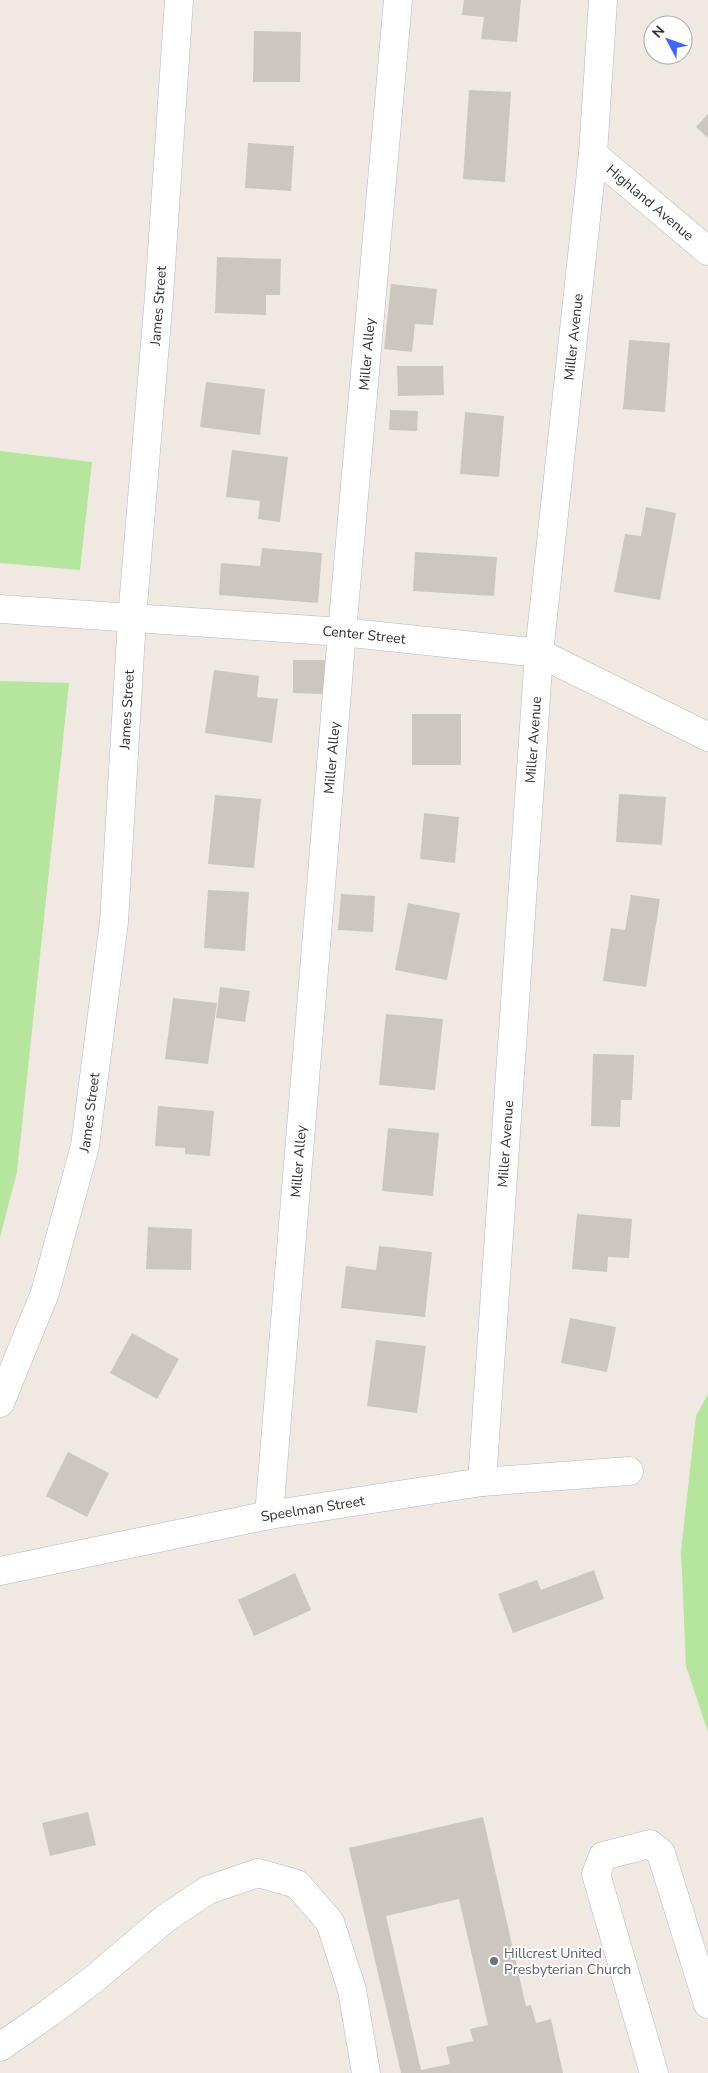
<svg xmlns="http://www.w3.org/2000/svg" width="708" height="2073" viewBox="0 0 708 2073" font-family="'Nunito Sans',sans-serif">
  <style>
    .green { fill: #b6e59e }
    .building { fill: #cbc7bf; fill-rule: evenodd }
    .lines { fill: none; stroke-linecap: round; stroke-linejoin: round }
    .minor-casing { stroke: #b4b7c1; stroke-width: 29 }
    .minor { stroke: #fff; stroke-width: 28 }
    .worship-dot { fill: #6b7280; stroke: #fff; stroke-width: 2 }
    .labels { text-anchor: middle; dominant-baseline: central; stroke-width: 4; stroke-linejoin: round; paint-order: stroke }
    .street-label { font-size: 14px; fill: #2e2e2e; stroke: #fff }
    .worship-label { font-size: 14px; fill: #5b616d; stroke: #fff; text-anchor: start }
  </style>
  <rect width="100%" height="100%" fill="#efe9e1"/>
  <path class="green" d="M0,451L92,462L80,570L0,563Z
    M0,681L69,683L17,1172L0,1237Z
    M708,1394V1732L686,1666L681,1551L696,1416Z"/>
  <path class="building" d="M464,0H521L517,42L481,39L484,17L462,15Z
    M254,31L301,32L300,82H253Z
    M469,90L511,92L505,182L463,179Z
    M708,114V138L696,127Z
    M248,143L294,146L291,191L245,188Z
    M217,257L281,259L280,295H266V315L215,313Z
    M391,284L437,289L433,325L415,324L412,352L384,349Z
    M629,340L670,343L665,412L623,409Z
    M397,366H443L444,395L398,396Z
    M206,382L265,389L260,435L200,427Z
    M390,410L418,411L417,431L389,430Z
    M465,412L504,416L499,477L460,474Z
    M232,450L288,457L280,522L258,519L260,501L226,497Z
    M646,507L676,513L660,600L614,592L625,534L641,536Z
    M262,548L322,553L318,603L219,595L221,563L260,566Z
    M415,552L497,557L494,596L413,591Z
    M293,660H326L325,694L293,693Z
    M214,670L259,676L257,697L278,699L272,743L205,733Z
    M412,714H461V765H412Z
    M619,794L666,797L662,845L616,842Z
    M215,795L261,799L254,868L208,864Z
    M424,813L459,817L455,863L420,859Z
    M208,890L249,892L245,951L204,948Z
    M341,894L375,896L373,932L338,930Z
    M631,895L660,899L646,987L603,981L611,928L625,930Z
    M408,903L460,913L447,980L395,970Z
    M220,987L250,991L245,1022L216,1018Z
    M173,998L217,1003L208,1064L165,1059Z
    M386,1014L443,1019L435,1090L379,1085Z
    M593,1054L634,1055L632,1100H621L620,1127L591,1126Z
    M158,1106L214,1111L210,1156L185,1154V1148L155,1146Z
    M388,1128L439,1133L433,1196L382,1191Z
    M577,1214L632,1219L629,1258L608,1257L607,1272L572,1269Z
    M148,1227L192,1229L191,1270L146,1269Z
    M379,1246L432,1252L425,1317L341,1308L346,1266L376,1270Z
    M570,1318L616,1327L607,1372L561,1363Z
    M132,1333L179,1359L157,1399L110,1373Z
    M376,1340L426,1346L417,1413L367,1406Z
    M68,1452L109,1473L87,1517L46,1496Z
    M594,1570L604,1599L513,1633L498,1594L537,1580L541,1590Z
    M295,1573L311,1610L254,1636L238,1600Z
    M88,1812L96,1845L50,1856L42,1823Z
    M483,1817L526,2006L531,2005L536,2023L551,2019L563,2073H401L349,1848ZM459,1899L488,2025L470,2029L473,2041L446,2047L450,2064L421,2070L386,1916Z"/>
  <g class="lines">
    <g class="minor-casing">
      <g id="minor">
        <path id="s1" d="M593,154L708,251"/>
        <path id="s2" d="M0,609L342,632L539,653L708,737"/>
        <path id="s3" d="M0,1403L45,1293L85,1146L114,922L132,618L159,296L179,0"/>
        <path id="s4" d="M482,1482L539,653L593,154L603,0"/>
        <path id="s5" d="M269,1515L342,632L398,0"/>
        <path id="s6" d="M0,1571L269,1515L482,1482L629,1471"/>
        <path d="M0,2047L49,2013L94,1979L166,1918L208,1890L258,1873L297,1884L330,1922L352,1990L366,2073"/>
        <path d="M654,2073L596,1874L603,1856L650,1844L661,1853L708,2004"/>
      </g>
    </g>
    <use href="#minor" class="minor"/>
  </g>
  <circle class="worship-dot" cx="494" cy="1961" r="5"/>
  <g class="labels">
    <g class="street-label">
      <text stroke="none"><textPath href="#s1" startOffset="75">Highland Avenue</textPath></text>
      <text stroke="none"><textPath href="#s3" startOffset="1115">James Street</textPath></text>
      <text stroke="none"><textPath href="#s4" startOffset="1149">Miller Avenue</textPath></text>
      <text stroke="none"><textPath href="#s5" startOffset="1165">Miller Alley</textPath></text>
      <text stroke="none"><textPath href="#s2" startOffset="365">Center Street</textPath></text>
      <text stroke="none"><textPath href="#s3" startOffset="710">James Street</textPath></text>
      <text stroke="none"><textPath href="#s4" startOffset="744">Miller Avenue</textPath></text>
      <text stroke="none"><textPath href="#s5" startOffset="760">Miller Alley</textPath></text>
      <text stroke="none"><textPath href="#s3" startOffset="305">James Street</textPath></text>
      <text stroke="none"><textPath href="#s4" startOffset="339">Miller Avenue</textPath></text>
      <text stroke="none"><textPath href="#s5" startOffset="355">Miller Alley</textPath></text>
      <text stroke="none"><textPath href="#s6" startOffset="319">Speelman Street</textPath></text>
    </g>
    <g class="worship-label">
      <text x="504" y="1953">Hillcrest United<tspan x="504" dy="16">Presbyterian Church</tspan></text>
    </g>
  </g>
  <g transform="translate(668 40) rotate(311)"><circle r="24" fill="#ffffff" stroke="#ababab"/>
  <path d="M0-4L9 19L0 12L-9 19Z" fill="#4264fb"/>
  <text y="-8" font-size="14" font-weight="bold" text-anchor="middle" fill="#2e2e2e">N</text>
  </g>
</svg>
